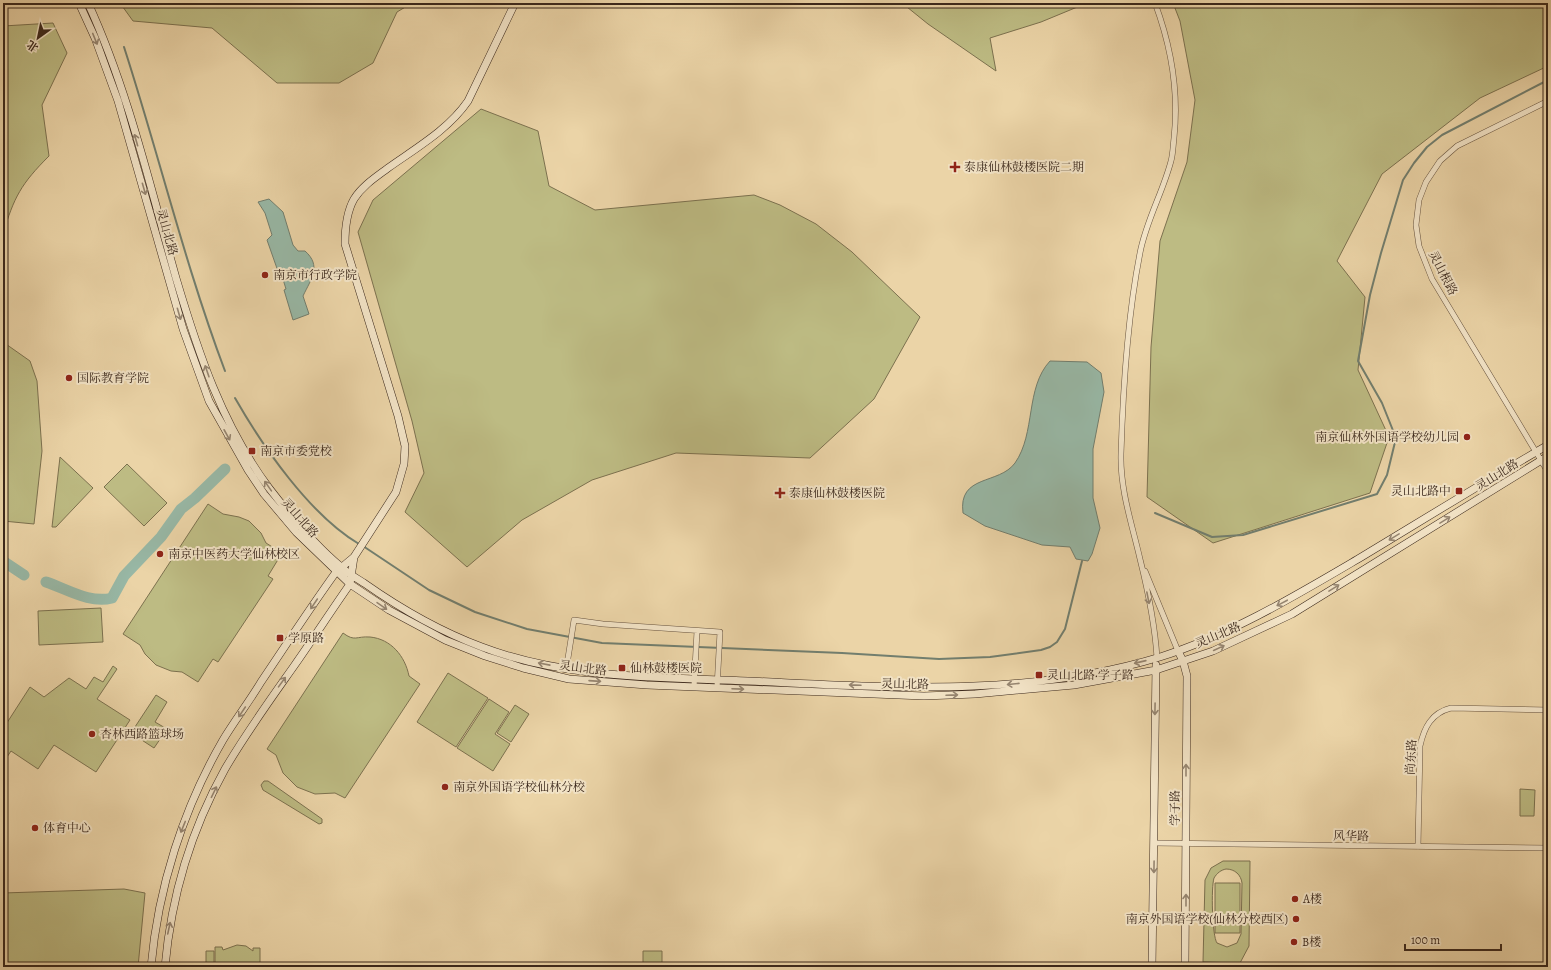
<svg xmlns="http://www.w3.org/2000/svg" width="1551" height="970" viewBox="0 0 1551 970" font-family="Alegreya,'Noto Serif SC',serif">
  <style>
    .green { fill: #bdbb83; stroke: #7c714f; fill-rule: evenodd }
    .water { fill: #98b8a6; stroke: #727e6e }
    .lines { fill: none; stroke-linecap: round; stroke-linejoin: round }
    .stream { stroke: #727e6e; stroke-width: 2 }
    .river { stroke: #98b8a6; stroke-width: 11 }
    .street-casing { stroke: #66523e; stroke-width: 6 }
    .secondary-casing { stroke: #3a271b; stroke-width: 8 }
    .street { stroke: #f2e3c6; stroke-width: 5 }
    .secondary { stroke: #f2e3c6; stroke-width: 7 }
    .oneway { stroke: #968570 }
    .poi-dot { fill: #8f2418; stroke: #f2e3c6; stroke-width: 1.5 }
    .labels { text-anchor: middle; dominant-baseline: central; stroke-width: 4; stroke-linejoin: round; paint-order: stroke }
    .poi-label { font-size: 12px; fill: #3a271b; stroke: #f2e3c6; text-anchor: start }
    .street-label { font-size: 12px; fill: #3a271b; stroke: #f2e3c6 }
  </style>
  <rect width="100%" height="100%" fill="#ebd4a7"/>
  <filter id="stains"><feTurbulence type="fractalNoise" baseFrequency=".005" numOctaves="4"/><feColorMatrix values="0 0 0 0 .2 0 0 0 0 .09 0 0 0 0 .02 0 0 0 .5 -.17"/></filter>
  <radialGradient id="worn" r=".72"><stop offset=".6" stop-color="#630" stop-opacity="0"/><stop offset="1" stop-color="#630" stop-opacity=".3"/></radialGradient>
  <path class="green" d="M120,3H412L397,12L373,63L339,83H277L212,28L133,21Z
    M902,3H1087L1041,22L990,38L996,71L928,24Z
    M1173,3H1548V66L1480,98L1382,174L1337,261L1365,297L1358,370L1389,437L1370,493L1213,543L1147,497L1151,347L1160,241L1187,162L1195,100L1180,21Z
    M53,23L67,53L42,105L49,156C21,184 14,197 3,234V26Z
    M481,109L538,131L549,186L595,210L754,195L780,205L816,224L852,252L920,317L874,399L810,458L676,453L592,480L522,520L467,567L405,512L424,473L412,421L358,232L373,200Z
    M3,342L30,361L37,381L42,451L34,524L3,521Z
    M60,457L93,488L56,527H52Z
    M127,464L167,503L144,526L104,487Z
    M208,504L223,514L239,517L249,521L261,533L266,543L282,553L268,576L273,579L218,662L213,659L198,682L182,672L171,671L156,665L145,654L140,645L123,634Z
    M101,608L103,642L39,645L38,611Z
    M343,633C355,642 356,636 370,637C391,639 405,656 409,676L420,684L345,798L335,793L315,794L297,787L283,773L276,755L267,749Z
    M113,666L117,669L97,699L130,720L96,772L54,745L38,769L11,751L3,763V729L30,687L44,697L69,678L86,689L94,677L103,682Z
    M448,673L488,698L456,747L417,722Z
    M156,695L167,702L155,722L167,729L154,748L131,733Z
    M489,699L509,712L495,734L510,744L493,771L457,748Z
    M515,705L529,714L511,742L497,733Z
    M264,781H268L322,819V823L319,824L263,790L261,785Z
    M1520,789L1535,790L1534,816H1520Z
    M1223,861H1250L1249,946L1240,963L1203,962L1205,880L1211,868ZM1226,869C1235,869 1241,875 1242,883L1241,934L1237,943L1227,947L1217,943C1212,936 1211,887 1214,878C1217,873 1221,870 1226,869Z
    M1215,883H1240V933H1215Z
    M124,889L145,893L138,967H3V893Z
    M237,945L246,946L253,951V948H260V967H215V947H222L223,950Z
    M206,951H214V967H206Z
    M643,951H662V967H643Z"/>
  <path class="water" d="M269,199L283,212L293,245L298,251H305C322,266 311,279 303,296L309,314L293,320L284,290L286,289L282,276L280,277L267,240L272,235L265,213L258,202Z
    M1050,361L1087,362L1101,373L1104,392L1093,449V498L1100,528L1092,554L1088,561L1076,559L1070,547L1042,545L985,526L963,513C958,474 999,485 1015,463C1036,433 1025,388 1050,361Z"/>
  <g class="lines">
    <path class="stream" d="M124,47C159,155 185,265 225,371
      M235,398C263,447 310,515 359,544
      M1155,513L1212,537L1243,535L1377,494L1387,475L1396,438L1382,403L1358,361L1370,295L1381,253L1403,180L1414,163L1427,147L1442,135L1548,80
      M363,546L429,590L475,612L527,629L602,643L842,653L939,659L990,657L1041,650L1050,647L1057,642L1065,629L1082,561"/>
    <path class="river" d="M3,561L24,575
      M46,582C67,589 90,604 112,598L124,576L161,537L181,509L195,498L225,469"/>
    <g class="street-casing">
      <path id="street" d="M1155,3C1171,46 1179,92 1174,138C1173,146 1173,154 1171,161C1163,192 1146,221 1140,253C1127,319 1123,387 1121,454C1120,490 1132,524 1140,559C1148,591 1155,625 1157,658
        M1548,101L1457,146L1440,161L1426,182L1419,200L1416,225L1419,246L1432,279L1548,472
        M1145,571L1178,651
        M564,668L568,658L574,620L603,624L720,632L717,688
        M694,687L697,631
        M1154,843L1548,848
        M1418,847L1420,746C1424,728 1431,713 1451,708L1548,710"/>
    </g>
    <g class="secondary-casing">
      <path id="secondary" d="M79,3L95,38L118,101L183,329L209,401L248,470L264,494L296,532L350,584L389,610L445,640L485,656L523,668L569,679L647,685L924,696L975,694L1074,685L1156,670L1213,651L1292,614L1548,456
        M88,3C128,90 150,186 176,278C198,352 222,425 269,488C289,514 315,545 340,566C347,573 356,578 364,583C401,609 439,631 482,647C566,679 659,677 748,681C887,687 1025,698 1160,657C1230,635 1295,596 1358,559C1421,521 1484,482 1548,445
        M1178,651L1183,661L1187,676L1185,967
        M151,967C158,888 183,809 223,740C235,720 249,702 261,682C286,645 310,608 336,572L354,557L396,492L404,464L405,446L398,416L345,244C345,229 346,213 354,199C362,186 376,177 388,168C416,148 448,130 468,101L515,3
        M165,967C171,898 191,830 225,769C246,733 270,700 294,666C313,639 331,611 350,584L354,557
        M1152,967L1156,665"/>
    </g>
    <use href="#street" class="street"/>
    <use href="#secondary" class="secondary"/>
  </g>
  <defs><path id="oneway-shaft" d="M-6 0H5M1.5-3L5.5 0L1.5 3" fill="none" stroke-width="1.6" stroke-linecap="round" stroke-linejoin="round"/></defs>
  <g class="oneway">
    <use href="#oneway-shaft" transform="translate(95 39) rotate(68)"/>
    <use href="#oneway-shaft" transform="translate(136 140) rotate(-106)"/>
    <use href="#oneway-shaft" transform="translate(144 189) rotate(74)"/>
    <use href="#oneway-shaft" transform="translate(179 314) rotate(74)"/>
    <use href="#oneway-shaft" transform="translate(207 371) rotate(-109)"/>
    <use href="#oneway-shaft" transform="translate(227 435) rotate(61)"/>
    <use href="#oneway-shaft" transform="translate(268 486) rotate(-125)"/>
    <use href="#oneway-shaft" transform="translate(1445 520) rotate(-32)"/>
    <use href="#oneway-shaft" transform="translate(1394 537) rotate(149)"/>
    <use href="#oneway-shaft" transform="translate(1334 588) rotate(-32)"/>
    <use href="#oneway-shaft" transform="translate(1148 598) rotate(79)"/>
    <use href="#oneway-shaft" transform="translate(1282 603) rotate(152)"/>
    <use href="#oneway-shaft" transform="translate(314 604) rotate(124)"/>
    <use href="#oneway-shaft" transform="translate(382 606) rotate(35)"/>
    <use href="#oneway-shaft" transform="translate(1219 648) rotate(-25)"/>
    <use href="#oneway-shaft" transform="translate(1140 662) rotate(167)"/>
    <use href="#oneway-shaft" transform="translate(544 664) rotate(-169)"/>
    <use href="#oneway-shaft" transform="translate(595 681) rotate(4)"/>
    <use href="#oneway-shaft" transform="translate(282 682) rotate(-54)"/>
    <use href="#oneway-shaft" transform="translate(1013 684) rotate(174)"/>
    <use href="#oneway-shaft" transform="translate(855 685) rotate(-178)"/>
    <use href="#oneway-shaft" transform="translate(738 689) rotate(2)"/>
    <use href="#oneway-shaft" transform="translate(952 695) rotate(-2)"/>
    <use href="#oneway-shaft" transform="translate(1155 709) rotate(91)"/>
    <use href="#oneway-shaft" transform="translate(242 712) rotate(124)"/>
    <use href="#oneway-shaft" transform="translate(1186 770) rotate(-90)"/>
    <use href="#oneway-shaft" transform="translate(214 792) rotate(-64)"/>
    <use href="#oneway-shaft" transform="translate(183 827) rotate(112)"/>
    <use href="#oneway-shaft" transform="translate(1154 867) rotate(91)"/>
    <use href="#oneway-shaft" transform="translate(1186 900) rotate(-90)"/>
    <use href="#oneway-shaft" transform="translate(169 928) rotate(-78)"/>
  </g>
  <g class="poi-dot">
    <path d="M953 161h4v4h4v4h-4v4h-4v-4h-4v-4h4z"/>
    <circle cx="265" cy="275" r="4"/>
    <circle cx="69" cy="378" r="4"/>
    <circle cx="1467" cy="437" r="4"/>
    <rect x="248" y="447" width="8" height="8" rx="2"/>
    <rect x="1455" y="487" width="8" height="8" rx="2"/>
    <path d="M778 487h4v4h4v4h-4v4h-4v-4h-4v-4h4z"/>
    <circle cx="160" cy="554" r="4"/>
    <rect x="276" y="634" width="8" height="8" rx="2"/>
    <rect x="618" y="664" width="8" height="8" rx="2"/>
    <rect x="1035" y="671" width="8" height="8" rx="2"/>
    <circle cx="92" cy="734" r="4"/>
    <circle cx="445" cy="787" r="4"/>
    <circle cx="35" cy="828" r="4"/>
    <circle cx="1295" cy="899" r="4"/>
    <circle cx="1296" cy="919" r="4"/>
    <circle cx="1294" cy="942" r="4"/>
  </g>
  <g class="labels">
    <g class="poi-label">
      <text x="964" y="167">泰康仙林鼓楼医院二期</text>
      <text x="273" y="275">南京市行政学院</text>
      <text x="77" y="378">国际教育学院</text>
      <text x="1459" y="437" text-anchor="end">南京仙林外国语学校幼儿园</text>
      <text x="260" y="451">南京市委党校</text>
      <text x="1451" y="491" text-anchor="end">灵山北路中</text>
      <text x="789" y="493">泰康仙林鼓楼医院</text>
      <text x="168" y="554">南京中医药大学仙林校区</text>
      <text x="288" y="638">学原路</text>
      <text x="630" y="668">仙林鼓楼医院</text>
      <text x="1047" y="675">灵山北路·学子路</text>
      <text x="100" y="734">杏林西路篮球场</text>
      <text x="453" y="787">南京外国语学校仙林分校</text>
      <text x="43" y="828">体育中心</text>
      <text x="1303" y="899">A楼</text>
      <text x="1288" y="919" text-anchor="end">南京外国语学校(仙林分校西区)</text>
      <text x="1302" y="942">B楼</text>
    </g>
    <g class="street-label">
      <text transform="translate(167 232) rotate(74)">灵山北路</text>
      <text transform="translate(1443 273) rotate(63)">灵山根路</text>
      <text transform="translate(1497 475) rotate(-32)">灵山北路</text>
      <text transform="translate(300 518) rotate(48)">灵山北路</text>
      <text transform="translate(1218 635) rotate(-23)">灵山北路</text>
      <text transform="translate(583 668) rotate(7)">灵山北路</text>
      <text transform="translate(905 684) rotate(1)">灵山北路</text>
      <text transform="translate(1411 757) rotate(-87)">尚东路</text>
      <text transform="translate(1175 808) rotate(-90)">学子路</text>
      <text transform="translate(1351 836) rotate(1)">风华路</text>
    </g>
  </g>
  <rect width="1551" height="970" fill="none" stroke="#ebd4a7" stroke-width="16"/>
  <rect x="4" y="4" width="1543" height="962" fill="none" stroke="#3a271b" stroke-width="2"/>
  <rect x="8" y="8" width="1535" height="954" fill="none" stroke="#3a271b"/>
  <g transform="translate(38 38) rotate(213)" stroke="#f2e3c6" stroke-width="3" paint-order="stroke">
  <path d="M0-3L7 15L0 10L-7 15Z" fill="#3a271b"/>
  <text y="-6" font-size="11" font-weight="bold" text-anchor="middle" fill="#3a271b">北</text>
  </g>
  <path d="M1405 944v6h96v-6" fill="none" stroke="#3a271b" stroke-width="2"/>
  <text x="1411" y="944" font-size="12" fill="#3a271b" stroke="#f2e3c6" stroke-width="3" paint-order="stroke">100 m</text>
  <rect width="100%" height="100%" filter="url(#stains)"/>
  <rect width="100%" height="100%" fill="url(#worn)"/>
</svg>
